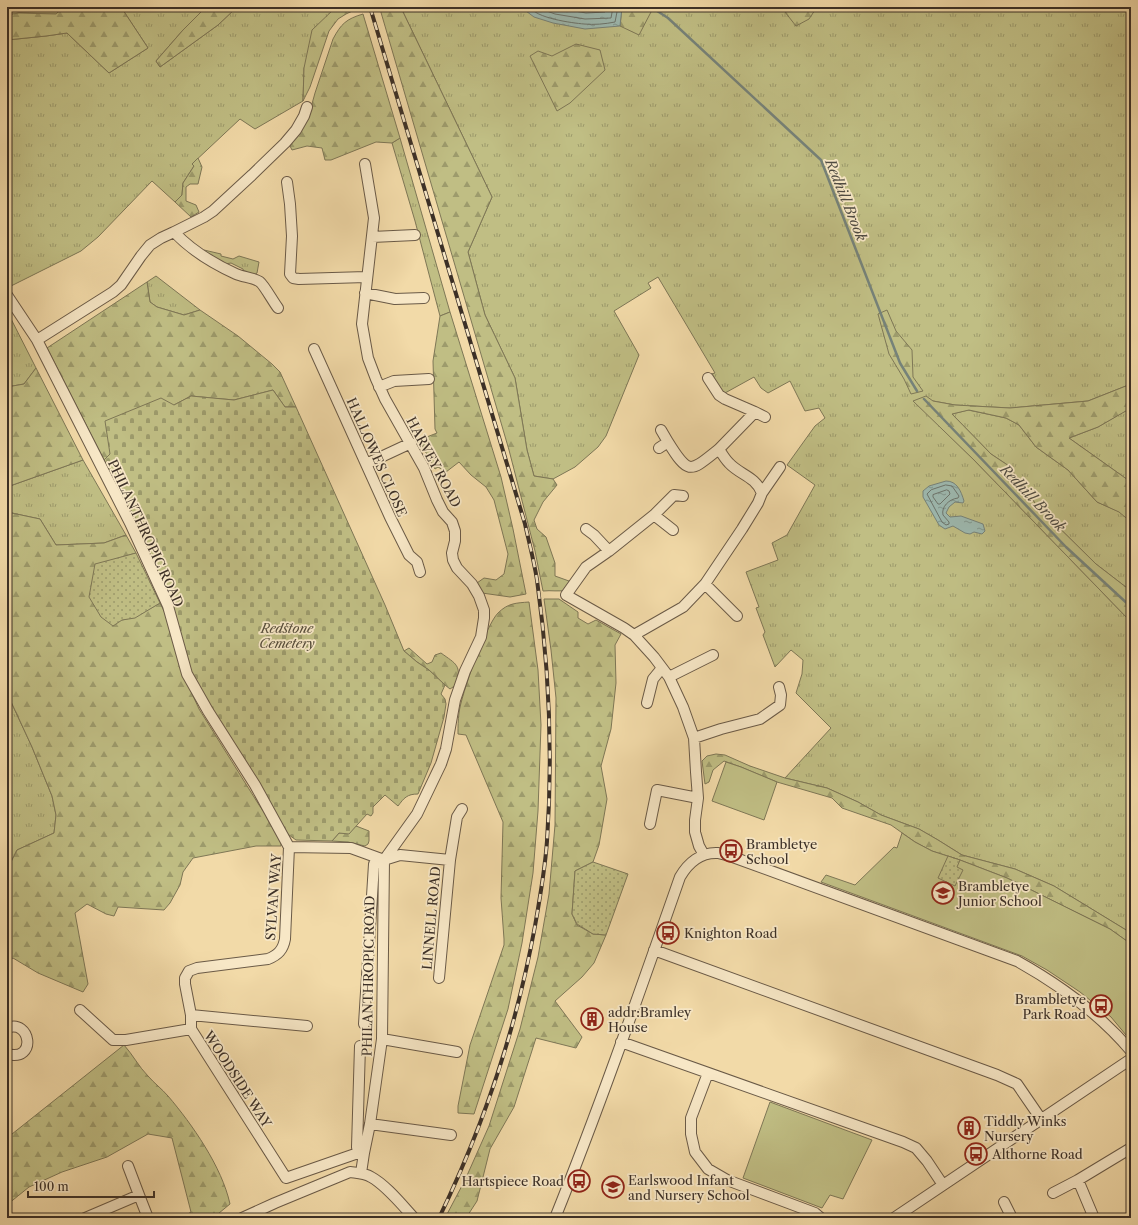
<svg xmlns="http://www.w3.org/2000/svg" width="1138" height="1225" viewBox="0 0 1138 1225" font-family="'Libre Caslon Text',serif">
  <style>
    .grass { fill: url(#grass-tufts); stroke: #7e7756 }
    .forest { fill: url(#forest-firs); stroke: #7e7756 }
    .cemetery { fill: url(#cemetery-stones); stroke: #7e7756 }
    .park { fill: #c0be84; stroke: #7e7756 }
    .garden { fill: url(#garden-dots); stroke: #7e7756 }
    .water { fill: url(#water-ripples); stroke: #768279 }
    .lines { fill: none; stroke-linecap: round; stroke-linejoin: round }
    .shore { stroke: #6c746c; stroke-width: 1 }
    .stream { stroke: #768279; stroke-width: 2.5 }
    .street-casing { stroke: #6a5a47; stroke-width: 12 }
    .street { stroke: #f7e7c6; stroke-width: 10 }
    .rail-casing { stroke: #3c3027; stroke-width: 4 }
    .rail { stroke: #f7e7c6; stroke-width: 2.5; stroke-dasharray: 8; stroke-linecap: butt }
    .labels { text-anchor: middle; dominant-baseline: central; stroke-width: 3.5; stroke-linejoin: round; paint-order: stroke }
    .street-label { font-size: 13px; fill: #3c3027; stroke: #f7e7c6 }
    .park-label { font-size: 13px; font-style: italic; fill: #564c3a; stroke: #f7e7c6 }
    .poi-label { font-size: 13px; fill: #3c3027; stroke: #f7e7c6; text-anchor: start }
    .water-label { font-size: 14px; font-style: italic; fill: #4f4b42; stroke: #f7e7c6 }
  </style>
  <defs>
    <pattern id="grass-tufts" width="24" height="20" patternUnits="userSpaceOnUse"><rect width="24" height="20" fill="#c0be84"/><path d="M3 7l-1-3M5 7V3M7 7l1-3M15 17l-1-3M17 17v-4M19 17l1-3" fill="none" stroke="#9d9b6c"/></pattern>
    <pattern id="forest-firs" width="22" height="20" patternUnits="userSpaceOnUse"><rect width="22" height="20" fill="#c0be84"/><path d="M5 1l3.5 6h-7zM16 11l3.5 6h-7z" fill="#9d9b6c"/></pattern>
    <pattern id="cemetery-stones" width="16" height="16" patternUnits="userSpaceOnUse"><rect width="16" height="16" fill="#c0be84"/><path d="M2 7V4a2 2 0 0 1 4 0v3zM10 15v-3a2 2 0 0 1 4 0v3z" fill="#9d9b6c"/></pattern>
    <pattern id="garden-dots" width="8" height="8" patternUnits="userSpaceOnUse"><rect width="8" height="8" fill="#c0be84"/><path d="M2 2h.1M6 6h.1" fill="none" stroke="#9d9b6c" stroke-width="1.8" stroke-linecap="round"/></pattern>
    <pattern id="water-ripples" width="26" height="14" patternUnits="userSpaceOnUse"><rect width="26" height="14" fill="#9db9b0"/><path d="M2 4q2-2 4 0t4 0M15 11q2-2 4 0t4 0" fill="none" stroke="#81978f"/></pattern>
  </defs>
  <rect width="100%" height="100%" fill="#f2daa8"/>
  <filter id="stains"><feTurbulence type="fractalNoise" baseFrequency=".005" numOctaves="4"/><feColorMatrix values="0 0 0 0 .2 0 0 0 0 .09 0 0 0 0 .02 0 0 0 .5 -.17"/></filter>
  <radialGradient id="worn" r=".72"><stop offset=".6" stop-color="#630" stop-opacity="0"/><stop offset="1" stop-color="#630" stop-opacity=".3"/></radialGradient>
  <path class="grass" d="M7,7H64L56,14L19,13L7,15Z
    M121,7H206L183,30L156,61L160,67L218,25L237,7H335L304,68L303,101L255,129L240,119L192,164L194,166L183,183L182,195L175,202L152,181L98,237L81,251L11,286L7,281V40L46,36L67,33L109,73L148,48Z
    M402,7H1131V384L1088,401L1010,408L955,405L933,401H914L974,460L1131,622V933L1054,886L1015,869L962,855L938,840L919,829L881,815L858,802L827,788L785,778L831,728L796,693L802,674L803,660L791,650L775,667L763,635L765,632L756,608L759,607L746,572L778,560L772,543L787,535L815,485L787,465L815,426L825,418L819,408L805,411L790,381L768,393L761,388L754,377L725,393L721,391L711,374L715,373L658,277L648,283L651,288L614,311L639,355L606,436L598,447L575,467L553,479L534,476L527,450L515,378L485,315L468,252L492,197L403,12Z
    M400,138L450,312L440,316L415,221L392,143Z
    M204,250L221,254V256L233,259L239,256L259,262L257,273L254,275L244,272L243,269L231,263L225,264L204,252Z
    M156,276L200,310L184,315L157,307L150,302L147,282Z
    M7,311L36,368L24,384L7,387Z
    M1130,408H1131V487L1128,480L1069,438L1098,427Z
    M968,410L1006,418L1019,425L1036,447L1068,470L1097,502L1120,512L1131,522V591L1096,564L1037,506L1009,466L991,454L952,414Z
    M83,460L126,535L104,543L56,545L40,519L7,512V487Z
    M7,693L32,747L52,796L56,815L54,833L17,850L7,870Z"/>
  <path class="forest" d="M64,7H121L148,48L109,73L67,33L46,36L7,40V15L19,13L56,14Z
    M206,7H237L218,25L160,67L156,61L183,30Z
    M335,7H361L346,14L338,19L329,31L310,87L303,101L304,68L312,30L334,9Z
    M384,7H402L403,12L492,197L468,252L485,315L515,378L527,450L534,476L553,479L557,485L543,502L534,520L537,529L546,537L555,563V576L569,581L567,590C559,592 551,590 543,591L535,551L509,450L380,9Z
    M622,7H642L651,12L639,35L620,26Z
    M781,7H817L809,19L796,26Z
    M363,14L400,138L392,143L376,142L331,160H325L322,148L307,146L292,150L289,144L310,111L315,93L333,39C341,24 346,19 363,14Z
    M576,44L600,50L605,70L570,103L557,111L530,56L538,51L552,56Z
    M198,158L202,167L198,184H190L186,187V201L196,205L199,212L191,217L175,202L182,195L183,183L194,166L192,164Z
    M147,282L150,302L157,307L184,315L200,310L238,336L272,364L280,372L296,407H285L273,390L234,400L191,396L174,405L110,454L104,460L47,348Z
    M887,310L896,331L912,350L913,377L923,391L911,394L904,379L889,354L878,314Z
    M450,312L501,477L513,529L526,594L510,597L482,593L477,583L484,578L496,580L504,574L508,554L494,500L486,487L471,475L459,462L446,472L438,467L435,469L419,440L437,433L435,429L433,361L440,316Z
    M36,368L83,460L7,487V387L24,384Z
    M1131,384V408L1098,427L1069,438L1128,480L1131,487V522L1119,512L1097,502L1068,470L1036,447L1019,425L1006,418L969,410L952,414L991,454L1009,466L1037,506L1096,564L1131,591V622L974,460L913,401L926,396L933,401L955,405L1010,408L1088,401Z
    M7,512L40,519L56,545L104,543L126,535L136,553L95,565L122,620L135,617L160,603L166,615L184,676L199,709L259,805L281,836V846H256L193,858L183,872L180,885L170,903L164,910L118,907L114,916L106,914L87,904L75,913L88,984L83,992L38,973L13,958L7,961V870L17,850L54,833L56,815L52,796L32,747L7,693Z
    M544,599H559L578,612V618L588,624L596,620L621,634L615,645L616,683L611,729L601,766L607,799L599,845L593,862L575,871L572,914L577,925L593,934L606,935L594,963L582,977L555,1001L582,1037L576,1048L536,1038L514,1107L490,1149L477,1201L466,1218H445L465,1180L489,1126L520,1029L538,957L549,894L555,825L556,698L551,650Z
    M529,602L538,670L541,725L538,811L533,873L522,943L508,1009L474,1114L458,1113V1106L470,1045L504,945V939L501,898L503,822L466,735L458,734C458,727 458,720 459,713C461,695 486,625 498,613C508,603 516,603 529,602Z
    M409,648L427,664L432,662L435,655L441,653C456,664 462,665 456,685L450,689L445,685L429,670L417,662L404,651Z
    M716,754L725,755L750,766L785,778L827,788L858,802L881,815L919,829L938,840L962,855L1015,869L1054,886L1131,933V944L1110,929L1007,878L960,860L932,851L915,842L891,825L842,808L832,798L777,782L741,767L724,761L713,770L709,782L705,784L702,761L707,756Z
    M356,826L369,831V841L368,844L365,846L348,842L332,841L339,833H349Z
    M124,1045C133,1055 139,1067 148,1076C154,1083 162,1089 168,1096C192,1124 222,1167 230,1204L213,1218H181L191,1212L172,1138L148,1134L107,1157L62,1172L29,1187L8,1204L12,1218H7V1138Z"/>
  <path class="cemetery" d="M273,390L285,407H296L385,605L404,651L417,662L429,670L445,685L441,694L445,699L446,704L444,717L431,763L418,794C407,794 404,798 398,806L385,795L373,807V813L371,816L367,814L349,834L339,833L332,841L296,840L289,835L282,827L196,683L188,663L156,570L141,535L138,523L104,460L110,454L105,421L161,398L174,405L191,396L234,400Z"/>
  <path class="park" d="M726,762L741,767L777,782L764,820L712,801Z
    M902,833L915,842L932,851L960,860L1007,878L1110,929L1131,944V1041L1111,1017L1080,992L1047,970L1022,956L821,882L826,875L855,885L894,847L897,848Z
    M770,1102L872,1140L843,1199L830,1195L822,1208L743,1178Z"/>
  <path class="garden" d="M136,553L160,603L135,618L122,620L113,626L101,617L89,597L95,564Z
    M948,856L960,860L957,867L963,870L955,886L938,878Z
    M593,862L628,874L606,935L593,934L577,924L572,914L575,871Z"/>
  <path class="water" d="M526,7H622L620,26L585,29L553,23L534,17L526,11Z
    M946,481C957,481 961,491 964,501L963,503L955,502L949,507L946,513L950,517L961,516L983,524L985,531L982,534L974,532L970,534L965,533L953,526L945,529L939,525L923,497V491L929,486Z"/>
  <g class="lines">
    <path class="shore" d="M530,7C535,18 572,23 584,24C594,25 605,24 615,22L618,7
      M536,7L555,14L585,19L611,18L613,7
      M552,7L586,13L605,12L607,7
      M946,485L952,486L959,496L958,498C949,499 941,507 943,515L949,522V524L946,525L942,522L927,494L931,490Z
      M947,490L949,491L950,494L940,504H938L933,497V495Z"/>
    <path class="stream" d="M651,7L668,18L821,160L900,363L917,391
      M924,399L1066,547L1131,607"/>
    <g class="street-casing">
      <path id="street" d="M287,182L290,204L292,236L290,274L293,278L299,279L366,277
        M174,232C191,250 214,264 236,274C243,277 255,278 260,282C264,285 274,303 278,308
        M372,237L415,235
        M365,293L395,299L424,298
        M7,295L37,340L130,523L168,606L187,674L208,711L255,785L289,847L351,848L384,860
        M37,340L113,292L121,285L141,256L150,245L161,238L174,232L204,217L213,211L252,175L285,143L296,130L304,116L307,107
        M314,349L390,517L409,555L417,562L420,572
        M708,378L719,395L725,399L755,412L765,417
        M379,387L394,381L429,379
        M755,412L719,449C722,454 725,459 729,463C740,475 755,476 762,493
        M661,430L668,442
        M659,448L668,442C689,476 690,472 719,449
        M366,464L411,443
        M683,496L674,495L654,515L609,551L586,567L566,595L624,628L634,635L654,657L669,677L683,707L694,738L696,772L698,798L695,820V832L699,846L704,855
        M654,515L673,530
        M586,529L594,535L609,551
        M705,584L737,616
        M634,635L683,607L705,584L742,529L758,503L762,493L780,467
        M669,677L713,655
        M647,703L653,679L662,668
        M694,738L721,729L760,719L780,705L781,695L779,687
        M650,824L657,790L698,798
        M654,950L997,1075L1017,1084L1041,1119
        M439,978L450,860
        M80,1010L113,1040H126L191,1029L286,1178L358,1153H364
        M191,1015L307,1026
        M364,1024L374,864L384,860L400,855L450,860L457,817L462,809
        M7,1028C30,1018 38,1062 7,1054
        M191,1029V1015L185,984V978L189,971L197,968L268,959C278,955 283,950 285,939L289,847
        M382,1039L457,1052
        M621,1042L903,1142L916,1148L927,1161L943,1185
        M708,1073L691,1118V1134L695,1152L708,1169L727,1180L815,1213L821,1218
        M370,1124L451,1135
        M358,1153L357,1147L360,1046
        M361,1173L364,1153L370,1124L382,1039L384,860L417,814L441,764L446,749L455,700L465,671L481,637L484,618V610L479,596L472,584L457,568L453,560L452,553L455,541V531L452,522L443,512L437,500L424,468L385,399L376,379L368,358L362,324L374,218L365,164
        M1053,1193L1078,1180
        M139,1195L148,1218
        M1004,1202L1012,1218
        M85,1218L139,1195L128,1166
        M242,1218L275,1203L350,1172C358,1173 365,1173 371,1177C386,1185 402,1205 414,1218
        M555,1218C600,1106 640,991 680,877C688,863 701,852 718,853C722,854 726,855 730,856L1017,961C1060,985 1099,1013 1131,1051
        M894,1218L1131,1059
        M1094,1218L1078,1180L1131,1148"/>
    </g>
    <use href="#street" class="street"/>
    <g class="rail-casing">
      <path id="rail" d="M370,7L525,524C529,542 534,561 537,580C549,666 553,754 547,841C545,869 540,898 535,926C516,1030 485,1123 439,1218"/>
    </g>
    <use href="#rail" class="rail"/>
  </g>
  <defs>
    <g id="bus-ring" transform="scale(1.15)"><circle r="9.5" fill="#f7e7c6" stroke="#8f2418" stroke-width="1.5"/><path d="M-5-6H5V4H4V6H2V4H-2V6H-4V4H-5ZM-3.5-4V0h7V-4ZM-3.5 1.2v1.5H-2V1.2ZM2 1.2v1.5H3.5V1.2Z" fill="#8f2418"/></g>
    <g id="school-ring" transform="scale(1.15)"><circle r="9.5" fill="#f7e7c6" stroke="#8f2418" stroke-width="1.5"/><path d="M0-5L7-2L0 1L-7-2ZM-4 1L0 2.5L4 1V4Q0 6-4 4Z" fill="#8f2418"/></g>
    <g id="building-ring" transform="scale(1.15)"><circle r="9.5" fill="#f7e7c6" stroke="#8f2418" stroke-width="1.5"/><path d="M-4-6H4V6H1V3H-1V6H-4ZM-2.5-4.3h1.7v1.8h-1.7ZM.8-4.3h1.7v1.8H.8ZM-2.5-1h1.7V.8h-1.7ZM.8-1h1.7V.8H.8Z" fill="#8f2418"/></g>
  </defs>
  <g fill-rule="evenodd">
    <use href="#bus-ring" x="731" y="851"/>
    <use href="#school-ring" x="943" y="893"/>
    <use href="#bus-ring" x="668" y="933"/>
    <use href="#bus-ring" x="1101" y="1006"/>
    <use href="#building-ring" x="592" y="1019"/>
    <use href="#building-ring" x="969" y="1128"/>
    <use href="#bus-ring" x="976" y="1154"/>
    <use href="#bus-ring" x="579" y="1181"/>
    <use href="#school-ring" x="613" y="1187"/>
  </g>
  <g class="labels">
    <g class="street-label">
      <text transform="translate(377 457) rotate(66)">HALLOWES CLOSE</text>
      <text transform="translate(434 462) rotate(62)">HARVEY ROAD</text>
      <text transform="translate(146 533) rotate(65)">PHILANTHROPIC ROAD</text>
      <text transform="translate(273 897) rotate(-86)">SYLVAN WAY</text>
      <text transform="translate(431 918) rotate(-85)">LINNELL ROAD</text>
      <text transform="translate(368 976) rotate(-89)">PHILANTHROPIC ROAD</text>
      <text transform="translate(238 1079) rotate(57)">WOODSIDE WAY</text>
    </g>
    <g class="park-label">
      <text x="287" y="628">Redstone<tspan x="287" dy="15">Cemetery</tspan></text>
    </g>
    <g class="poi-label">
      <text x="746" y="844">Brambletye<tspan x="746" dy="15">School</tspan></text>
      <text x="958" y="886">Brambletye<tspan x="958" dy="15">Junior School</tspan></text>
      <text x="684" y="933">Knighton Road</text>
      <text x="1086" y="999" text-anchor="end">Brambletye<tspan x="1086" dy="15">Park Road</tspan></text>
      <text x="608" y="1012">addr:Bramley<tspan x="608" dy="15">House</tspan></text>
      <text x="984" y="1121">Tiddly Winks<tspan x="984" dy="15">Nursery</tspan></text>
      <text x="992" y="1154">Althorne Road</text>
      <text x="628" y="1180">Earlswood Infant<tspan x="628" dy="15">and Nursery School</tspan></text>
      <text x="564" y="1181" text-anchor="end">Hartspiece Road</text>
    </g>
    <g class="water-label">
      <text transform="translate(846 200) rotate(68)">Redhill Brook</text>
      <text transform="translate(1033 498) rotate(46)">Redhill Brook</text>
    </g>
  </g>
  <rect width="1138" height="1225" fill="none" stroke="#f2daa8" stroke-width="24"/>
  <rect x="8" y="8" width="1122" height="1209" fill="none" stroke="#3c3027" stroke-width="2"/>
  <rect x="12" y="12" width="1114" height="1201" fill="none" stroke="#3c3027"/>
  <path d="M28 1191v6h126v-6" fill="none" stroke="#3c3027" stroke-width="2"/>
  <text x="34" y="1191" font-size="12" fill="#3c3027" stroke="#f7e7c6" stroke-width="3" paint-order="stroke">100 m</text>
  <rect width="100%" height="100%" filter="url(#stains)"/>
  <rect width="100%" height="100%" fill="url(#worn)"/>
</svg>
